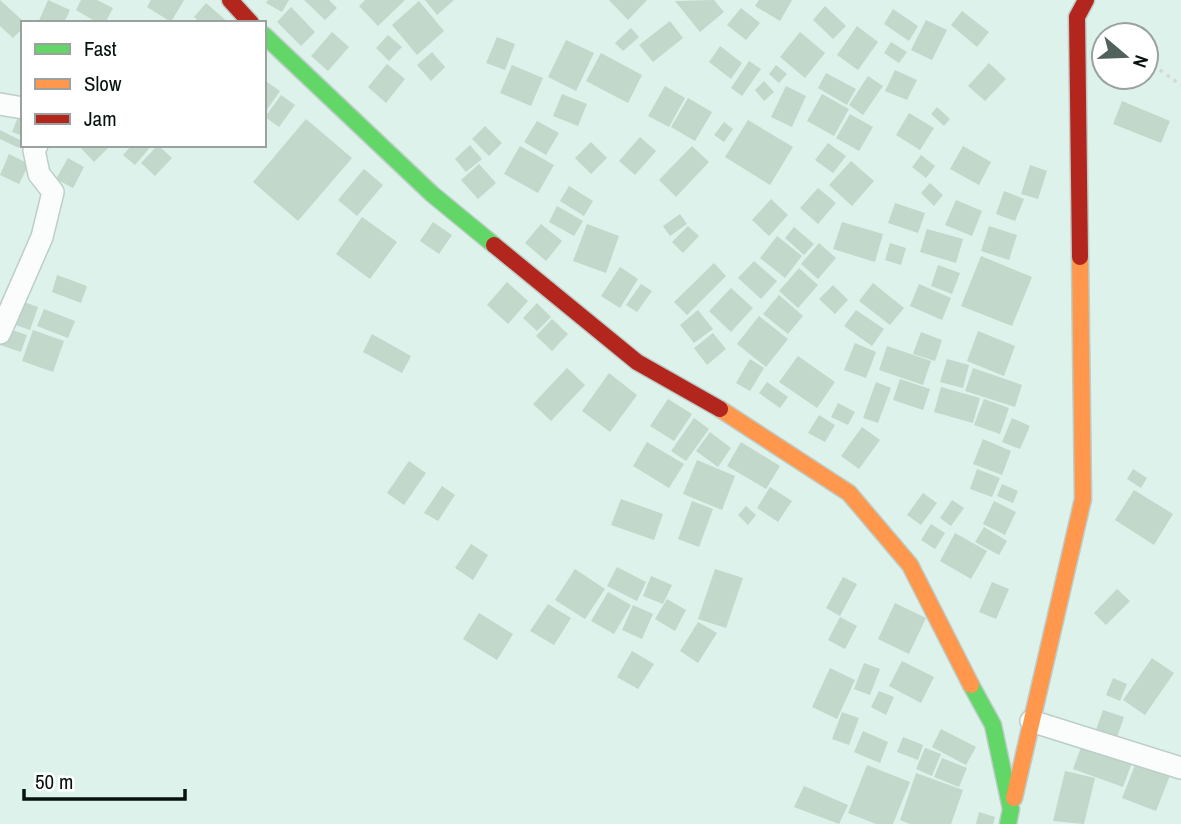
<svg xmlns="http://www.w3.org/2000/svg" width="1181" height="824" viewBox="0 0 1181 824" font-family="'Archivo Narrow',sans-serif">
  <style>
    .building { fill: #c1d8cb }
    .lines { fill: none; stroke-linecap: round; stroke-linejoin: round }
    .street-casing { stroke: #bdcdc8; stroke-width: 24 }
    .fast-casing { stroke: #bdcdc8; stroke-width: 19 }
    .slow-casing { stroke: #bdcdc8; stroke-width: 19 }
    .jam-casing { stroke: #bdcdc8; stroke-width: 19 }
    .path { stroke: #d4d9d7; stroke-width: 3.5; stroke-dasharray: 3.5 5; stroke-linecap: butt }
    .street { stroke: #fafdfc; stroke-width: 21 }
    .fast { stroke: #63d668; stroke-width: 16 }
    .slow { stroke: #ff974d; stroke-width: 16 }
    .jam { stroke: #b3261e; stroke-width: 16 }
  </style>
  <rect width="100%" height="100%" fill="#ddf2eb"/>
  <path class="building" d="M0,0L23,21V28L13,38L0,26Z
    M48,0L70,10L64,23H38Z
    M81,0H97L113,8L105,23H98L76,10Z
    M151,0H184L171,22L147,7Z
    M268,0H289L282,12L266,3Z
    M304,0H329L337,8L325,20Z
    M365,0H405L378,26L359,6Z
    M425,0H454L437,15Z
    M609,0H647L628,20Z
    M714,0L724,12L700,32L675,1Z
    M759,0H792L780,21L755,6Z
    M419,1L444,31L417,55L392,25Z
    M206,3L229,23H201L194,17Z
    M825,6L846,26L833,39L813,20Z
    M291,7L315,32L301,46L277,22Z
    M741,8L760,23L746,40L727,25Z
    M893,9L918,26L909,41L884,24Z
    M962,11L989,32L977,47L951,25Z
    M926,20L947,30L932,60L911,50Z
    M670,21L683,38L653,62L639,45Z
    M857,26L878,42L858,70L837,55Z
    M631,28L639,37L623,51L615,43Z
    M332,32L349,47L328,71L311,56Z
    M800,32L825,53L805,78L780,57Z
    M388,35L402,47L389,61L376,48Z
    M497,37L515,44L505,70L486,63Z
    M566,40L594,53L576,91L548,77Z
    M891,42L907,52L899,63L884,53Z
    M720,46L742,63L731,79L709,62Z
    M432,52L445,67L431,81L417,65Z
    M601,53L642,75L628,103L586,81Z
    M749,61L761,69L742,96L731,88Z
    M989,63L1006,79L985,101L968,86Z
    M387,64L405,79L386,103L368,87Z
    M512,65L543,78L531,106L500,93Z
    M776,65L787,74L779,83L769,74Z
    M895,70L917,80L907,100L885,91Z
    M826,73L856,89L847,105L818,88Z
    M868,76L883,86L863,115L849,105Z
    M264,80L280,91L264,114Z
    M764,81L774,92L764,101L755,90Z
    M665,86L685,98L669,127L648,116Z
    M786,86L806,96L792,127L771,117Z
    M562,94L587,104L578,126L553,116Z
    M822,94L849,109L834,136L807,121Z
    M281,95L295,105L279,127L265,117Z
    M688,98L712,112L695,141L671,127Z
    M1122,101L1170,121L1161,143L1113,124Z
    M937,107L950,119L944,126L931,114Z
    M20,112L23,113V136L12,132Z
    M909,113L934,128L920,150L896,135Z
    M850,114L873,127L859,151L836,138Z
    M306,119L352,158L298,221L253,182Z
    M748,120L793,147L770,185L725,157Z
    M537,121L559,133L546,155L524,142Z
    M724,122L733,129L724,142L714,135Z
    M485,126L502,143L489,156L472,139Z
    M0,130L22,141L19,148L0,139Z
    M640,137L656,151L635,175L619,161Z
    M591,142L607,158L591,174L575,158Z
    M828,143L846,156L833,173L815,160Z
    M78,145H111L94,162Z
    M132,145H152L135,165L123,155Z
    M158,145L172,158L155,176L141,163Z
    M470,145L482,159L466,172L455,159Z
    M520,146L554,165L538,193L504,174Z
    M692,146L709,162L676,197L659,180Z
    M963,146L991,162L979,185L950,169Z
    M9,154L29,164L19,184L0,175Z
    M921,155L935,166L926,178L912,167Z
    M68,158L84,167L73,188L56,179Z
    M851,161L874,181L852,206L829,185Z
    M479,164L496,183L478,199L461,180Z
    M1030,165L1047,171L1038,199L1021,194Z
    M364,169L383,185L357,216L338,200Z
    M930,183L943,195L934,206L921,193Z
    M569,186L593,201L584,216L560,201Z
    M818,188L836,203L818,224L800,208Z
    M1004,191L1024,199L1015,221L996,214Z
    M771,199L788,215L769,236L752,220Z
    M956,200L982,211L972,236L945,225Z
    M895,203L925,213L918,233L888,223Z
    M557,206L583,221L574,236L549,222Z
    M680,214L687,224L670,236L663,226Z
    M362,217L397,242L370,279L336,254Z
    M433,222L452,235L439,254L420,241Z
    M842,222L883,234L875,262L833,249Z
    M541,224L562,241L546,261L525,243Z
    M587,224L619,236L606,273L573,261Z
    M688,226L699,236L683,253L672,242Z
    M989,226L1017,235L1009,260L981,251Z
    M794,227L814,244L804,255L785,238Z
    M927,229L963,239L956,263L920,252Z
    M777,236L802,256L785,278L760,258Z
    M819,243L836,258L818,279L801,264Z
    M890,243L906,248L901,265L885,260Z
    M981,256L1032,277L1012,326L961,306Z
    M754,261L777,281L761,299L738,278Z
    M714,263L726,276L687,315L674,302Z
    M938,265L960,273L952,294L931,286Z
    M620,267L638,279L620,308L601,296Z
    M799,268L818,285L798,308L779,291Z
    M57,275L87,286L81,303L52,292Z
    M507,282L528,301L508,324L487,305Z
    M873,283L904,308L890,325L859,301Z
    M641,284L652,291L637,312L626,305Z
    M919,284L951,298L942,320L910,306Z
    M833,285L848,300L835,314L819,299Z
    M731,288L753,308L731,332L709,311Z
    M779,295L803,316L788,334L763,314Z
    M18,300L38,307L30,330L10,323Z
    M537,303L551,317L537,331L523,318Z
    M44,309L75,321L68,338L37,326Z
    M698,310L713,329L694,343L680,325Z
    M856,310L884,329L872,346L844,326Z
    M759,316L788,339L766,367L737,344Z
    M552,319L568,334L552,351L536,336Z
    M6,328L27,335L21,352L0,345Z
    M33,330L64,341L53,372L22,361Z
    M978,331L1015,346L1004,376L967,361Z
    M921,332L942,340L935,361L913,354Z
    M713,333L726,349L707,365L694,348Z
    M372,334L411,356L402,373L363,352Z
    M855,343L876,352L866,378L844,370Z
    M887,346L931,361L923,385L879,370Z
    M798,356L835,382L817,408L779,382Z
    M750,359L764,368L750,391L736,383Z
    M947,359L969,365L963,388L940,382Z
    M567,368L585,385L551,421L533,404Z
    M973,368L1022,385L1015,407L965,391Z
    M609,373L637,395L610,432L582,411Z
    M900,379L930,389L923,410L893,400Z
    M767,382L788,397L780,408L759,393Z
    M876,382L891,388L878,423L863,418Z
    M941,387L980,398L973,423L934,412Z
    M668,399L692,414L674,441L650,426Z
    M984,399L1009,408L1000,434L974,425Z
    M838,403L855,412L848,425L831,417Z
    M819,415L835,425L825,442L808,433Z
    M694,418L709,429L686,461L671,451Z
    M1012,418L1030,426L1020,449L1002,442Z
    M862,427L880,440L859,469L841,456Z
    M710,432L731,448L718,467L696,451Z
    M983,439L1011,451L1002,475L973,464Z
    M647,442L684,464L669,488L633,466Z
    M741,442L780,466L766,489L727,466Z
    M697,460L735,476L722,510L683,494Z
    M409,461L426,473L404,505L387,493Z
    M977,469L1000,478L992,497L970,489Z
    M1133,469L1147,478L1141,488L1127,479Z
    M1002,484L1018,491L1013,503L997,496Z
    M442,486L455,495L438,521L424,513Z
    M770,487L792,501L778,522L757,508Z
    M1134,490L1173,514L1154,545L1115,520Z
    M923,493L937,503L921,525L907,515Z
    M621,499L663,514L654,540L611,525Z
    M952,500L964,508L951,526L940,518Z
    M692,501L713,509L699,547L678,539Z
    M994,501L1016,512L1005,535L983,524Z
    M746,506L756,515L748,525L738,515Z
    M931,524L945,533L935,549L921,540Z
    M984,527L1007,541L999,555L975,542Z
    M955,533L987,551L971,579L940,561Z
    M471,544L488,555L473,580L455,568Z
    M617,567L646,582L637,601L607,586Z
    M575,569L605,589L585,619L555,600Z
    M715,569L743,578L726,628L698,619Z
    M651,576L672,585L663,604L643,596Z
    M843,577L857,584L840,616L826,608Z
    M992,582L1009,589L996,619L979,612Z
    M1117,589L1130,601L1106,625L1094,613Z
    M608,592L631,605L614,634L591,621Z
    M667,599L686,610L675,631L655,619Z
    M895,603L926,618L909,654L878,639Z
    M548,604L571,618L554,645L530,631Z
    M633,605L653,614L642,639L622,630Z
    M479,613L513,634L497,660L463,639Z
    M840,617L857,626L845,649L828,640Z
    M698,622L717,633L698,663L680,651Z
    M632,651L654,664L638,689L617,677Z
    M1152,658L1174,673L1145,715L1123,700Z
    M902,661L934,677L921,703L889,686Z
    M864,663L880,669L870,695L854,689Z
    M830,668L855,680L837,719L812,707Z
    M1113,678L1127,684L1120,701L1106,695Z
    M879,691L894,697L886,715L871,707Z
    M1103,710L1124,717L1117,737L1096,730Z
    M842,712L859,718L849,745L832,739Z
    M941,729L976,747L966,765L932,747Z
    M863,731L888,742L880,763L854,752Z
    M903,737L923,745L918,760L897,752Z
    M1083,742L1133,760L1123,787L1073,769Z
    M925,748L941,754L932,776L916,769Z
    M942,758L967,768L959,787L934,777Z
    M1137,760L1171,773L1156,811L1122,798Z
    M867,765L910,782L893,824H876L848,813Z
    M1065,771L1095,778L1084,824L1053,821Z
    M916,773L963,790L951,824H910L900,820Z
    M804,786L848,805L839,824L794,807Z
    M979,812L995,817L993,824H976Z"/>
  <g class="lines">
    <g class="street-casing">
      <path id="street" d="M0,104L23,108
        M0,333L42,237L53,192L39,174L34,150L37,145
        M1031,721L1181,768"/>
    </g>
    <g class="fast-casing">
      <path id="fast" d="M264,35L432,194L494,245
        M971,685L993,725L1011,809L1008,824"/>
    </g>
    <g class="slow-casing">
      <path id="slow" d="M720,409L849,493L910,565L971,685
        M1014,798L1083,499L1080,257"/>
    </g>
    <g class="jam-casing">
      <path id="jam" d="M230,0L251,23
        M494,245L637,362L720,409
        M1080,257L1077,17L1086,0"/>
    </g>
    <path class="path" d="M1146,60L1181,85"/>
    <use href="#street" class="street"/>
    <use href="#fast" class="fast"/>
    <use href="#slow" class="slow"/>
    <use href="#jam" class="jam"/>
  </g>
  <rect x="21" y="21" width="245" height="126" fill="#ffffff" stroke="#9ba19f" stroke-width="2"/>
  <rect x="35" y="44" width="35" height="10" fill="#63d668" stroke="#9ba19f" stroke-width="2"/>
  <text x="84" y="56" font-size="21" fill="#06130f">Fast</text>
  <rect x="35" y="79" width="35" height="10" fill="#ff974d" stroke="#9ba19f" stroke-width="2"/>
  <text x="84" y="91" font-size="21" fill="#06130f">Slow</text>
  <rect x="35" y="114" width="35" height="10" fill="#b3261e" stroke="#9ba19f" stroke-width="2"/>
  <text x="84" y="126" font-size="21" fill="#06130f">Jam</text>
  <g transform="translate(1125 56) rotate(109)"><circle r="33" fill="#ffffff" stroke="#9ba19f" stroke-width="2"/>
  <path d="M0-5L12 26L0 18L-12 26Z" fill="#51615c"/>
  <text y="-10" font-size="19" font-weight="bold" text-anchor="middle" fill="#06130f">N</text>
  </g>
  <path d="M24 789v10h161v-10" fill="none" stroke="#06130f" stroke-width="3.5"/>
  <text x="35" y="789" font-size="21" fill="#06130f" stroke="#ffffff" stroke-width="5" paint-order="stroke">50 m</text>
</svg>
